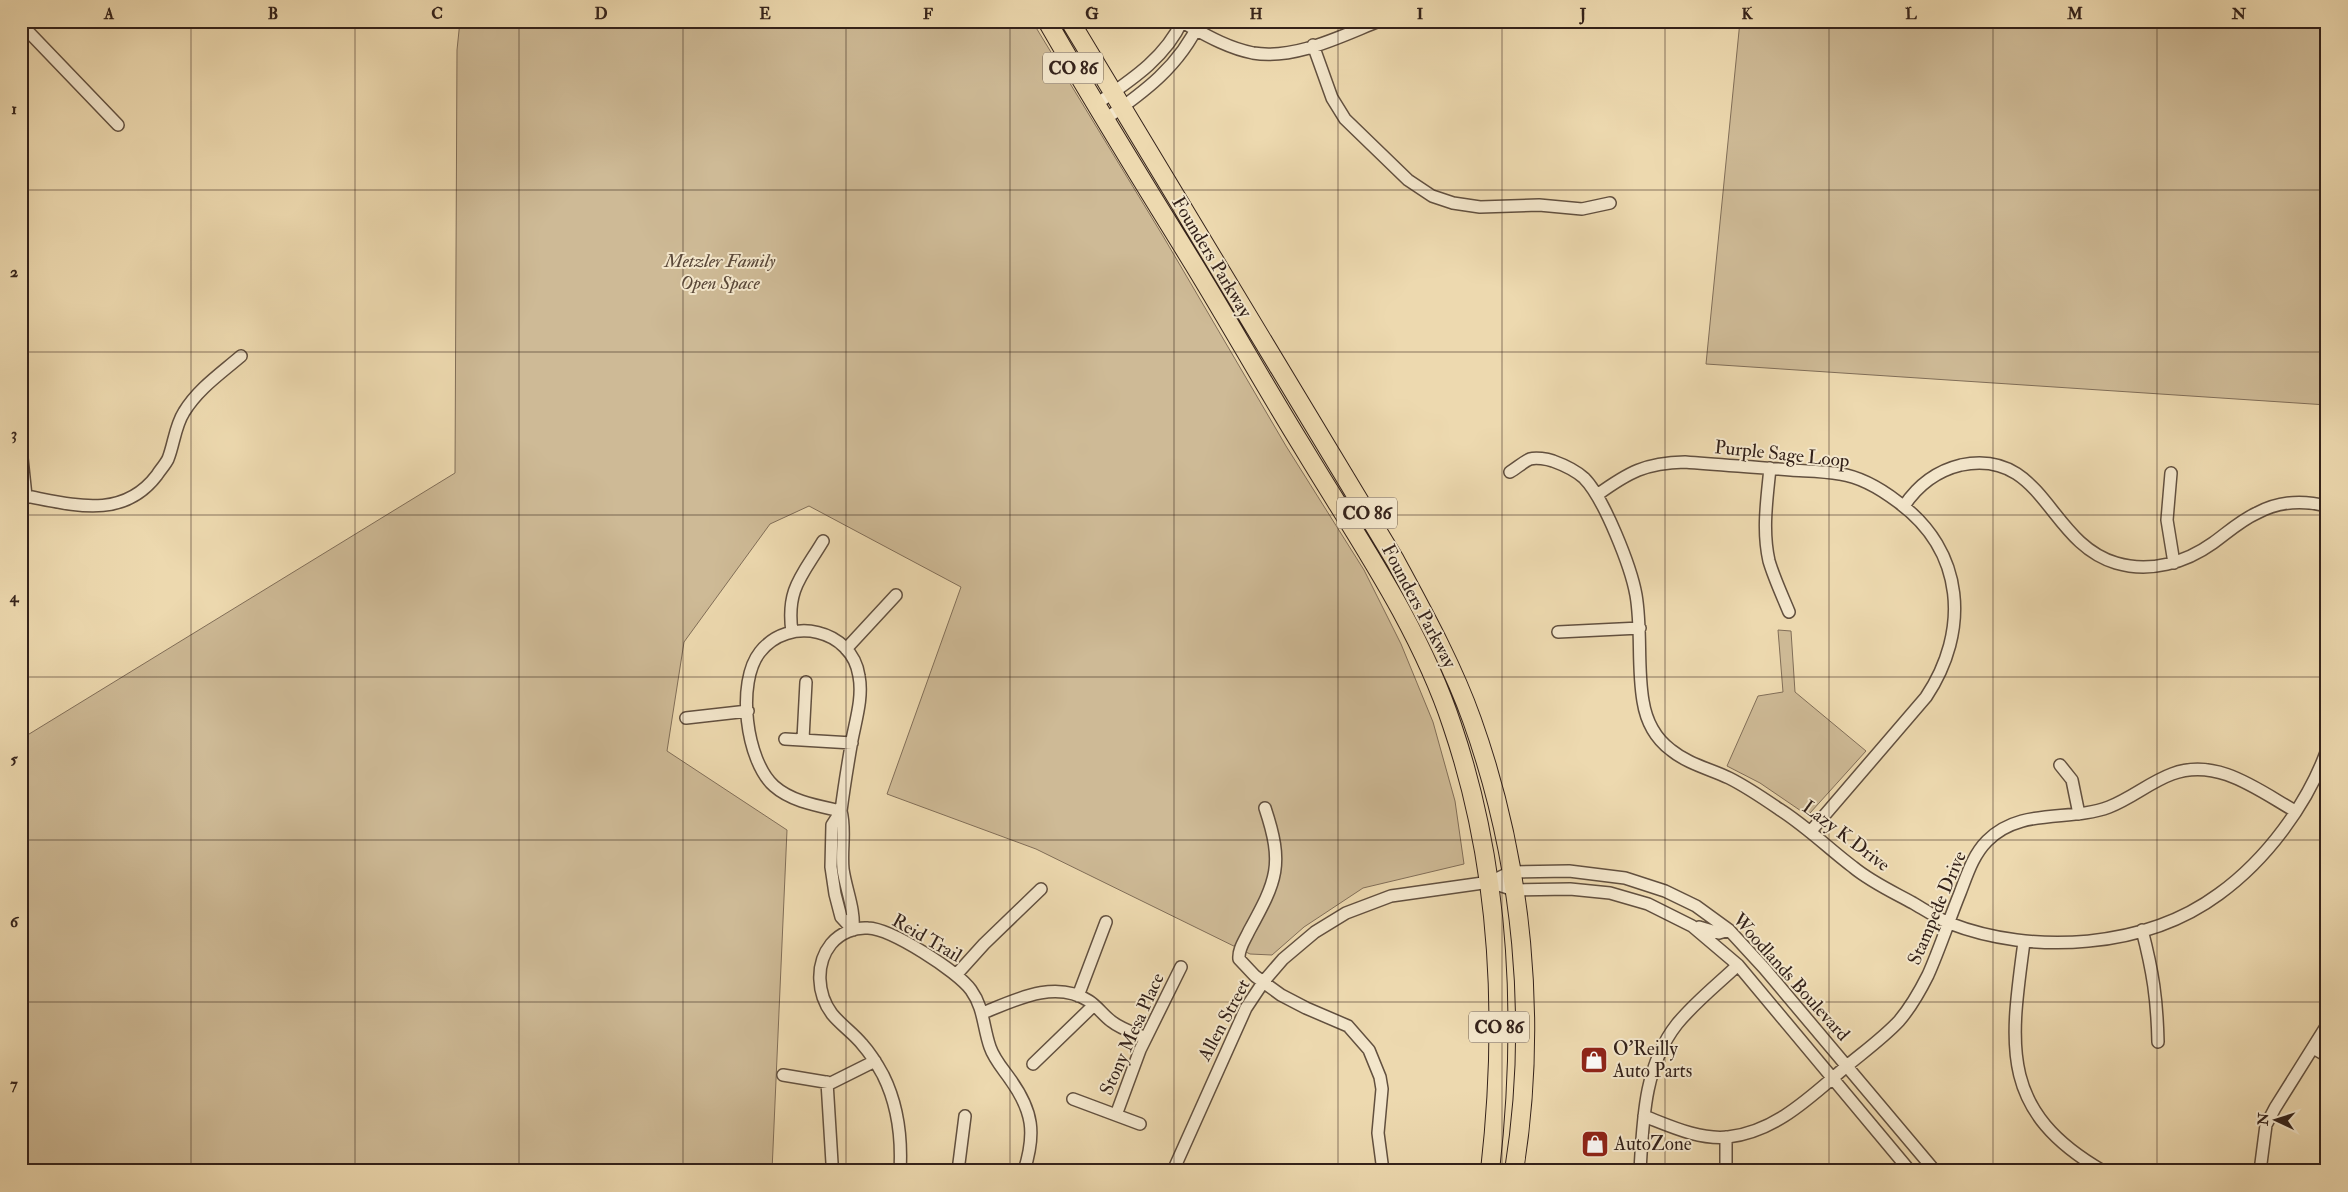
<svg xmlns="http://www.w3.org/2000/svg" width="2348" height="1192" viewBox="0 0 2348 1192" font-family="'IM FELL Double Pica',serif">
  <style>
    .green { fill: #ceba96; stroke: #816e58 }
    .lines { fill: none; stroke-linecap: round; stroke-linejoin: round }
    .minor-casing { stroke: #62503f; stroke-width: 14 }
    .highway-casing { stroke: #34221a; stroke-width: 20 }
    .minor { stroke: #f3e6cb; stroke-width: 11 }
    .highway { stroke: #edd9af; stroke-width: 18 }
    .grid { fill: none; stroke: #34221a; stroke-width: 1; stroke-opacity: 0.55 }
    .labels { text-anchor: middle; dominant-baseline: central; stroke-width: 4; stroke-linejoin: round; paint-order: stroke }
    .shield { fill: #f3e6cb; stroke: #6d5d4f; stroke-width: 1 }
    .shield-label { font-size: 18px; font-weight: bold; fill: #34221a }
    .street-label { font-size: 19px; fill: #34221a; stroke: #f3e6cb }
    .park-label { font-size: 19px; font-style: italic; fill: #5a4839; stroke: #f3e6cb }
    .poi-label { font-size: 19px; fill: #34221a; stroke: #f3e6cb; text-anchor: start }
    .neatline { fill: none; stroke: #34221a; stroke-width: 2 }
    .grid-label { font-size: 16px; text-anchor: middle; font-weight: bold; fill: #34221a }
  </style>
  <rect width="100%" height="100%" fill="#edd9af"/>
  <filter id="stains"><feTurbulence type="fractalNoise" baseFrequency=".004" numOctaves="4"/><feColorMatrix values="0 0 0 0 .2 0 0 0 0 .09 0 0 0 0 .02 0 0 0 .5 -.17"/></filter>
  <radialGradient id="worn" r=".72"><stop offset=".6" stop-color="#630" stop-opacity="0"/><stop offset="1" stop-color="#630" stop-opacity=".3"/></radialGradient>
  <path class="green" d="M460,21H1032L1163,236L1286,446L1364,570L1401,644L1433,722L1455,801L1464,864L1363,888L1304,927L1272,955L1250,954L1036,849L887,794L961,587L809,506L770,524L684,642L667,751L787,830L772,1171H78L77,1166L21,1170V739L455,473L457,50Z
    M1740,21H2327V405L1706,364Z
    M1778,630L1791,631L1795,692L1866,751L1810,813H1804L1760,783L1727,766L1758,696L1783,692Z"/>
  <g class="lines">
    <g class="minor-casing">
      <path id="minor" d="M1182,22C1204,34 1227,48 1253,53C1295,60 1341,36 1379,21
        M21,24L118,125
        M1313,45L1332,98L1345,119L1408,180L1432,196L1453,203L1480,207L1539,205L1582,209L1610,203
        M1095,105C1128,82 1165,59 1182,21
        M1104,120C1143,93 1180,66 1200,21
        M21,449L26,496L21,504
        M1770,468C1767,499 1762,530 1769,561C1774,578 1782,595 1789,612
        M1510,472C1517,468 1523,462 1530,459C1536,457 1547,459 1553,461C1564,465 1575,470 1584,478C1604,498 1631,567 1636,595C1642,630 1637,666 1643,701C1646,720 1655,738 1671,750C1688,764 1710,769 1729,778C1747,787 1763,798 1779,809C1806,826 1828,848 1853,867C1871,882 1893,892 1913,903C1925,910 1937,918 1949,923C2033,956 2146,948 2219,894C2266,860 2307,805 2327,750
        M2171,473L2167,520L2174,563
        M1597,495C1629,472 1645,463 1685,462C1720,465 1756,467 1791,470C1807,471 1824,471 1840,474C1861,477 1881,489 1898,502C1965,551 1970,631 1926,697L1811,831
        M26,496C74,505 123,520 157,475C160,470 165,465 168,459C174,444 175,426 184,412C198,389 220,374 241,356
        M1904,506C1918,485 1936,471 1961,465C2044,448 2048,543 2116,563C2150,573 2185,563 2213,543C2227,533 2241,520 2257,513C2279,501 2303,500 2327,506
        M792,632C786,589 802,576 823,541
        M1558,632L1640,628
        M846,649L896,595
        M686,718L748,711
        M785,739L852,743
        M803,739L806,682
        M2060,765L2072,780L2079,814
        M1265,808C1284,865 1277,880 1249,931C1245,940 1238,949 1239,959L1255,976L1281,995L1306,1008L1348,1026L1369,1050L1380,1077L1382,1089L1378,1133L1383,1171
        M841,811C819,806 792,802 774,786C746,761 736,682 760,652C789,615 852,629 859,676C863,697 856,719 852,740C848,763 844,787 841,811C846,830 841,849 843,869C846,890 855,909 853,930
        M841,811L832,825L831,867L835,894L841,917L853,930
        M1490,882L1514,890L1570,889L1610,893L1648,904L1692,926L1738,965L1910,1171
        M1699,927L1719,933L1729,930
        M2142,930C2153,972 2157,999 2158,1042
        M2024,942C2010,1046 1999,1111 2103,1171
        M956,975L984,944L1041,889
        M1078,996L1106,922
        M983,1013C1015,1000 1055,979 1089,1001C1097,1006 1103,1015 1111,1021C1121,1029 1134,1033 1146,1038
        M2313,1048L2327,1056
        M1033,1064L1094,1005
        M783,1075L831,1083L875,1061
        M827,1082L832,1163
        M1073,1099L1140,1124
        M1116,1115L1140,1050L1181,967
        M1644,1116C1670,1126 1699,1140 1728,1137C1778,1131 1812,1095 1848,1065C1865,1051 1884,1037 1899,1021C1911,1007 1920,991 1928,975C1940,948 1949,920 1960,893C1967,875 1973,855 1987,841C2020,807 2069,822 2109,807C2132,798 2150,782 2172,774C2217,757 2258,790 2295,811
        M1726,1137V1171
        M900,1171C902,1137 898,1105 883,1075C877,1064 870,1053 862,1044C853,1033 841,1025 832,1014C817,994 815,964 831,944C840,933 855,927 868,928C892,929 957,971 971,990C984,1008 983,1027 990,1047C994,1059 1003,1069 1010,1079C1033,1111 1036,1133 1024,1171
        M958,1171L965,1116
        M1173,1171L1246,1008L1264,981L1283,959L1315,932L1346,913L1391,896L1490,882L1511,872L1569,871L1625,878L1665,891L1696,906L1729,930L1764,968L1935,1171
        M1640,1171C1643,1120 1644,1066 1677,1024C1695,1002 1718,984 1738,965
        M2260,1171L2266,1125L2275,1108L2327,1025"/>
    </g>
    <g class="highway-casing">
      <path id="highway" d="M1047,21C1092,100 1140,177 1188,255C1227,318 1263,383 1302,446C1356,536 1419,625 1452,725C1501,869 1507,1021 1490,1171
        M1070,21L1395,560C1423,612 1452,664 1472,720C1523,863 1538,1022 1514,1171"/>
    </g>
    <use href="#minor" class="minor"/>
    <use href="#highway" class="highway"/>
  </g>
  <path class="grid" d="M191,21V1171M355,21V1171M519,21V1171M683,21V1171M846,21V1171M1010,21V1171M1174,21V1171M1338,21V1171M1502,21V1171M1665,21V1171M1829,21V1171M1993,21V1171M2157,21V1171M21,190H2327M21,352H2327M21,515H2327M21,677H2327M21,840H2327M21,1002H2327"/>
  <defs>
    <g id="shop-square" transform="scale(1.4375)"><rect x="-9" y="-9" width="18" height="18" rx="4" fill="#8f2418" stroke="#f3e6cb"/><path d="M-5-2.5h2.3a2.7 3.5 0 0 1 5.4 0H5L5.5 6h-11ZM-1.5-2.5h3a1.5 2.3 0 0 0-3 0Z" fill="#fff"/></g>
  </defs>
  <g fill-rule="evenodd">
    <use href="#shop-square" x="1594" y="1060"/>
    <use href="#shop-square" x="1595" y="1144"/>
  </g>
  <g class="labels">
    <g class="shield">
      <rect x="1043" y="52.5" width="60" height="31" rx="4"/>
      <rect x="1337" y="497.5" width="60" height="31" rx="4"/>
      <rect x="1469" y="1011.5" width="60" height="31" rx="4"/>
    </g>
    <g class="shield-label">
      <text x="1073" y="68">CO 86</text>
      <text x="1367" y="513">CO 86</text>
      <text x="1499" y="1027">CO 86</text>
    </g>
    <g class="street-label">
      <text transform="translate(1212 257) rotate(59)">Founders Parkway</text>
      <text transform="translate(1782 454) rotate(6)">Purple Sage Loop</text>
      <text transform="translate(1419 606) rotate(62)">Founders Parkway</text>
      <text transform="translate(1846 836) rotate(37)">Lazy K Drive</text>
      <text transform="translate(1937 908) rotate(-67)">Stampede Drive</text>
      <text transform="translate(927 938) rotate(30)">Reid Trail</text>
      <text transform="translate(1791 977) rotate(48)">Woodlands Boulevard</text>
      <text transform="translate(1224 1020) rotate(-62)">Allen Street</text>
      <text transform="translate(1132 1034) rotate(-66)">Stony Mesa Place</text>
    </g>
    <g class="park-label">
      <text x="720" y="261">Metzler Family<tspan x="720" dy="22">Open Space</tspan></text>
    </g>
    <g class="poi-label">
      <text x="1613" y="1049">O'Reilly<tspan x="1613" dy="22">Auto Parts</tspan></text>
      <text x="1614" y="1144">AutoZone</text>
    </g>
  </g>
  <rect width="2348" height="1192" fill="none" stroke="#edd9af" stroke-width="55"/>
  <g transform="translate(2276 1120) rotate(274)" stroke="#f3e6cb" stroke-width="4" paint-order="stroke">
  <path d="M0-4L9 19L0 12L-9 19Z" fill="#34221a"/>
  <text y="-8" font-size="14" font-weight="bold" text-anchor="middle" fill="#34221a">N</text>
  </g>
  <rect x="28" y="28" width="2292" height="1136" class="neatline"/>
  <g class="grid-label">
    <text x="109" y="19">A</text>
    <text x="273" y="19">B</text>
    <text x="437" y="19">C</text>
    <text x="601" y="19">D</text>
    <text x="765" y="19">E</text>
    <text x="928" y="19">F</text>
    <text x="1092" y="19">G</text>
    <text x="1256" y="19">H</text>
    <text x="1420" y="19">I</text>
    <text x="1583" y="19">J</text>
    <text x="1747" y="19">K</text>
    <text x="1911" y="19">L</text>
    <text x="2075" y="19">M</text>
    <text x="2239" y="19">N</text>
    <text x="14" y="114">1</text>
    <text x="14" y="277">2</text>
    <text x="14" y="439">3</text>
    <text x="14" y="602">4</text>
    <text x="14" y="764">5</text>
    <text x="14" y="927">6</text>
    <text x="14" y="1089">7</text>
  </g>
  <rect width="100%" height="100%" filter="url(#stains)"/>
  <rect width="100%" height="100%" fill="url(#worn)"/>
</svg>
